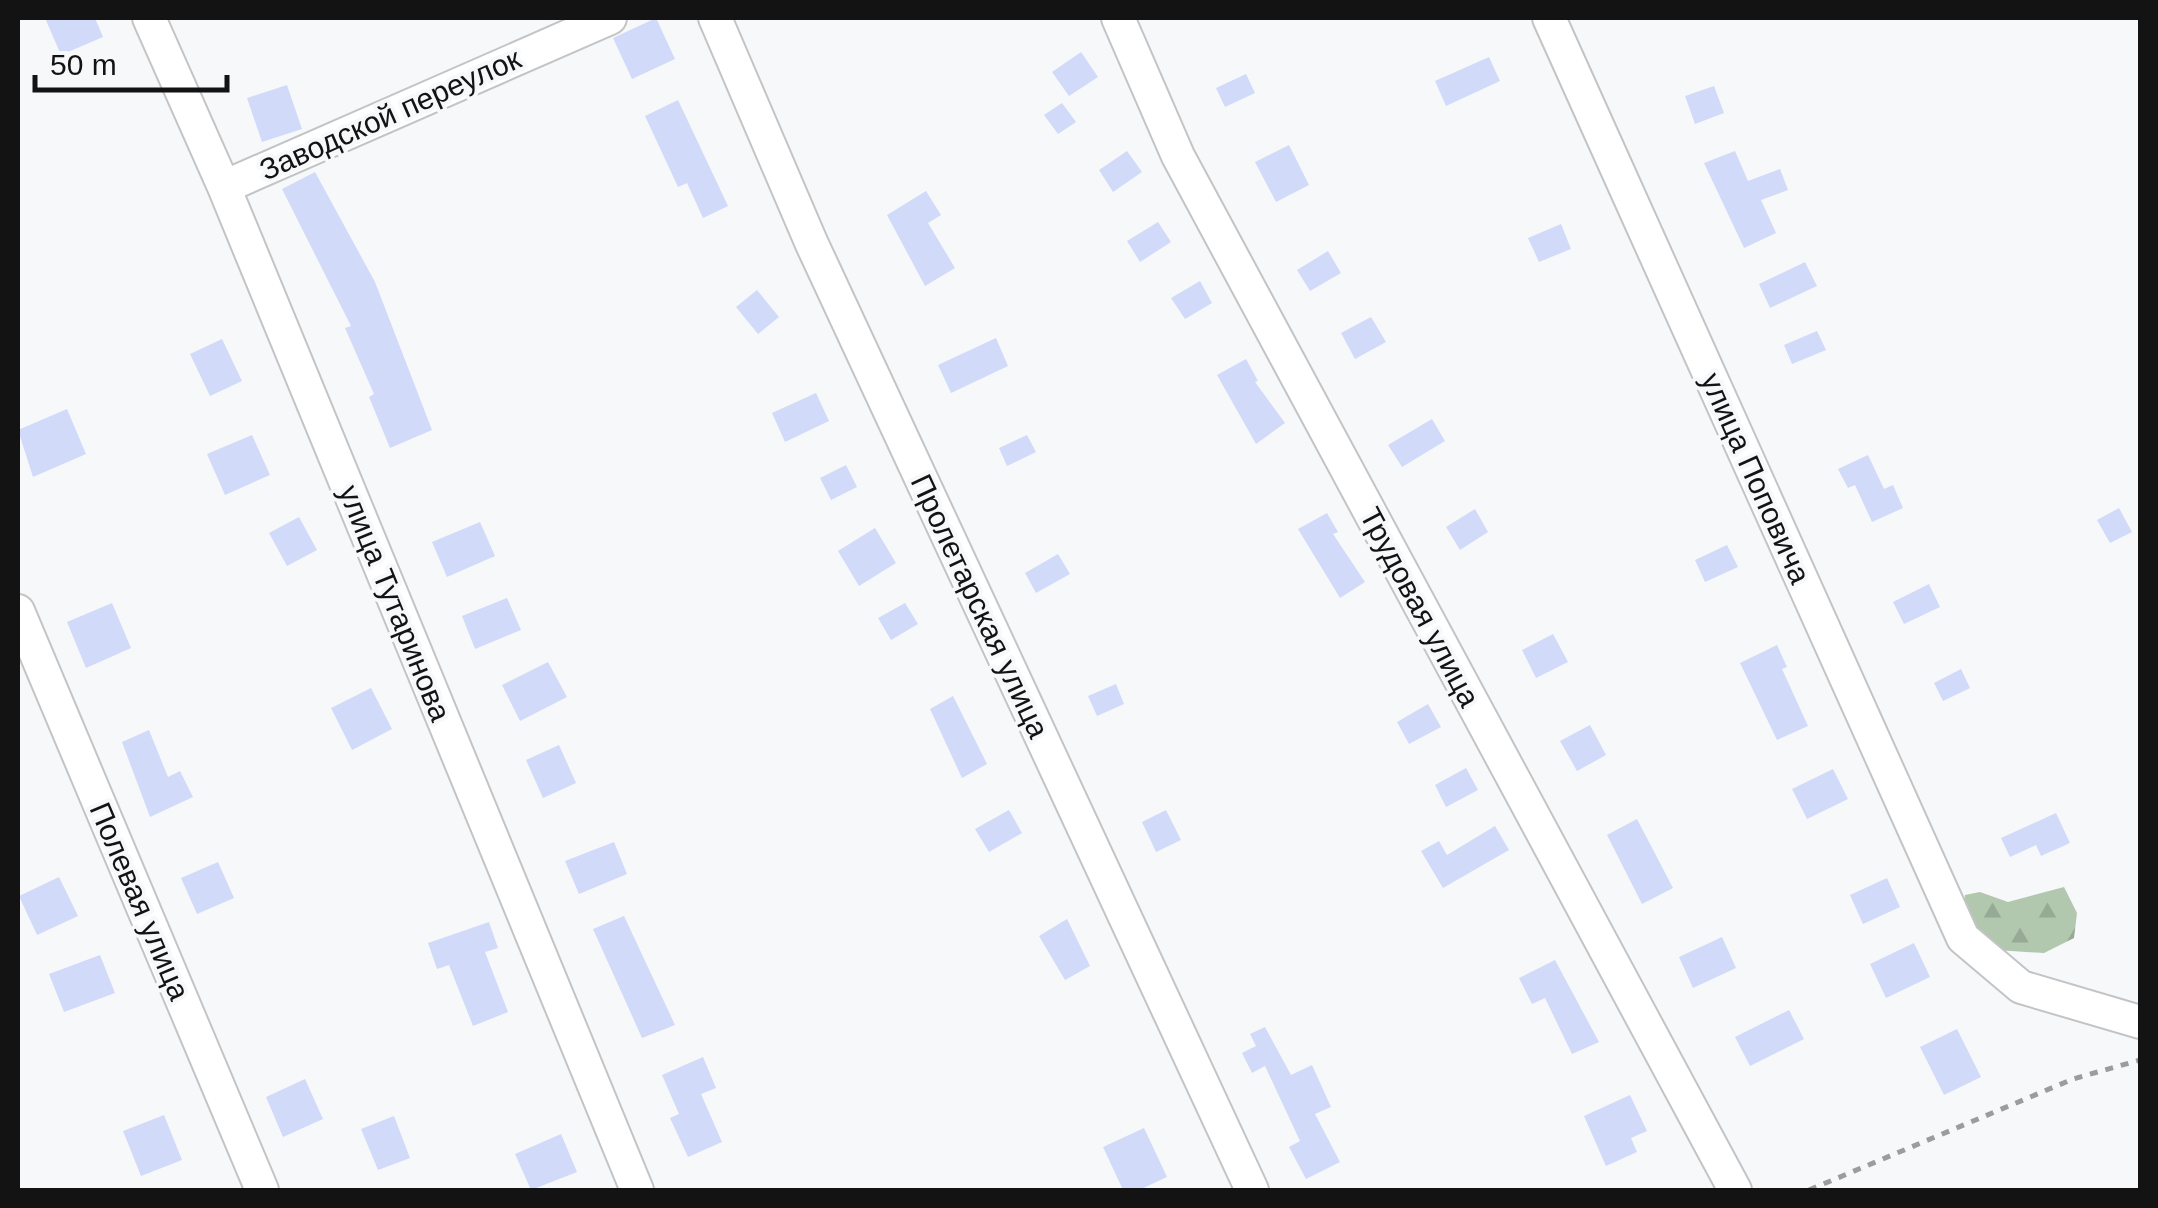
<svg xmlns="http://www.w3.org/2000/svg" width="2158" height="1208" viewBox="0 0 2158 1208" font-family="Arial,sans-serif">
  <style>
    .forest { fill: url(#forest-firs) }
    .building { fill: #d1daf8 }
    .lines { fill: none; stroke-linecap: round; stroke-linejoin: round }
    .minor-casing { stroke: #c3c4c6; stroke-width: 36 }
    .path { stroke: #9b9c9d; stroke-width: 5; stroke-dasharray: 8 8; stroke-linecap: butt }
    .minor { stroke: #fff; stroke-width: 32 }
    .labels { text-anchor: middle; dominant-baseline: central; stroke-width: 8; stroke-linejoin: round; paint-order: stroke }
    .street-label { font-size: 30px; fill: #131314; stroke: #f7f8fa }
  </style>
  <defs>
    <pattern id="forest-firs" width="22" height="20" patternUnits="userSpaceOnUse" patternTransform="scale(2.5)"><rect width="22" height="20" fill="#b1c7ae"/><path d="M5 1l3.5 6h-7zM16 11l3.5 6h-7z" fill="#97aa95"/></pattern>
  </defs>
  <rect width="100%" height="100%" fill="#f7f8fa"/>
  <path class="forest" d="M2064,887L2077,913L2074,938L2044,953L1996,950L1962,916L1965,895L1980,892L2008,902Z"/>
  <path class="building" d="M45,18H95L103,37L61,55Z
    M656,18L675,59L632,79L613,38Z
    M1081,52L1098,77L1069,96L1052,72Z
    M1489,57L1500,81L1446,106L1435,81Z
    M1246,74L1255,93L1225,107L1216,88Z
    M287,85L302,129L262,142L247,98Z
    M1714,86L1724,113L1695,124L1685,96Z
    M678,100L728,206L703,218L687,183L678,187L645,116Z
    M1062,103L1076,122L1058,134L1044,115Z
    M1289,145L1309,185L1276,202L1255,162Z
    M1127,151L1142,172L1113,192L1099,170Z
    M1735,151L1748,181L1780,169L1788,190L1761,200L1776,233L1744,248L1704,163Z
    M315,172L375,282L432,430L390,448L369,397L374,394L345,328L351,326L282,189Z
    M926,191L941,215L928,223L955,268L925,286L887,215Z
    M1158,222L1171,242L1140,262L1127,241Z
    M1561,224L1571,249L1539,262L1528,238Z
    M1328,251L1341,273L1310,291L1297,270Z
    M1805,262L1817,286L1770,308L1759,284Z
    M1200,281L1212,303L1185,319L1171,298Z
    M757,290L779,317L758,334L736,307Z
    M1371,317L1386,342L1355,359L1341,333Z
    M1817,331L1826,350L1792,364L1784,345Z
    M996,338L1008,366L951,393L938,365Z
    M222,339L242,381L210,396L190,354Z
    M1246,359L1258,381L1255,382L1285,423L1256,444L1217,375Z
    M816,393L829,421L785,442L772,413Z
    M67,409L86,454L33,477L18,430Z
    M1432,419L1445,441L1402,467L1388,445Z
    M252,435L270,475L225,495L207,454Z
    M1027,435L1036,452L1007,466L999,448Z
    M1868,455L1884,489L1893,485L1903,508L1872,522L1855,485L1848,488L1838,469Z
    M846,465L857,487L831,500L820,478Z
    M2119,508L2132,532L2110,543L2097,520Z
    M1475,509L1488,532L1460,550L1446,527Z
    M1327,513L1338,532L1333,534L1365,582L1340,598L1298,529Z
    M299,517L317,550L287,566L269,533Z
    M480,522L495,556L447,577L432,542Z
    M875,528L896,563L859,586L838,551Z
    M1727,545L1738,567L1705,582L1695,560Z
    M1058,554L1070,574L1036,593L1025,573Z
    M1929,584L1940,607L1904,624L1893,602Z
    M507,598L521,630L475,649L462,616Z
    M112,603L131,648L86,668L67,622Z
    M905,603L918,624L891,640L878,618Z
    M1553,634L1568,662L1536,678L1522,650Z
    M1777,645L1787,667L1782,669L1808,726L1777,740L1740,663Z
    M548,662L567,697L520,721L502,685Z
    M1961,669L1970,688L1943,701L1934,683Z
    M1116,684L1124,704L1097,716L1088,696Z
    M371,688L392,729L352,750L331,708Z
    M953,696L987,764L962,778L930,709Z
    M1428,704L1441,727L1409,744L1397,722Z
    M1590,725L1606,755L1577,771L1560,741Z
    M149,730L168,777L180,771L193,797L150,817L122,742Z
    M559,745L576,783L543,798L526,760Z
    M1466,768L1478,790L1446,807L1435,785Z
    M1833,769L1848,799L1807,819L1792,789Z
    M1009,810L1022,833L989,852L975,829Z
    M1166,810L1181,840L1156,852L1142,822Z
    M2056,813L2070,843L2041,856L2036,845L2010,857L2001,838Z
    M1637,819L1673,888L1642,904L1607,835Z
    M1495,826L1509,850L1443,888L1421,851L1439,841L1447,855Z
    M614,842L627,874L579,894L565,861Z
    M218,862L234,898L197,914L181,878Z
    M59,877L78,916L37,935L19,896Z
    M1887,878L1900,907L1863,924L1850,895Z
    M624,916L675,1025L642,1038L593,929Z
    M1067,919L1090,966L1065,980L1039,936Z
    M489,922L498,948L485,952L508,1012L473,1026L449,965L437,969L428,943Z
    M1722,937L1736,968L1693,988L1679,957Z
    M1914,943L1930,977L1886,998L1870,964Z
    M100,955L115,993L64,1012L49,974Z
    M1555,960L1599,1042L1572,1054L1545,998L1532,1004L1519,978Z
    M1789,1010L1804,1039L1750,1066L1735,1037Z
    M1265,1027L1291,1075L1312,1065L1331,1107L1315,1114L1340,1162L1306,1179L1289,1147L1300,1141L1265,1066L1252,1073L1242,1053L1256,1046L1250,1034Z
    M1957,1029L1981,1077L1944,1095L1920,1047Z
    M703,1057L716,1088L701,1094L722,1142L688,1157L670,1118L679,1114L662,1075Z
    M305,1079L323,1119L283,1137L266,1097Z
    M1630,1095L1647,1131L1631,1138L1637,1152L1606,1166L1584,1116Z
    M164,1115L182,1160L141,1176L123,1131Z
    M394,1116L410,1158L378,1170L361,1129Z
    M1144,1128L1167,1177L1139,1190H1123L1103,1147Z
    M561,1134L577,1172L531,1190L515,1154Z"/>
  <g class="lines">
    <g class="minor-casing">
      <path id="minor" d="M149,18L224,187L637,1190
        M715,18L811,242L1252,1190
        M1118,18L1178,156L1735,1190
        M1549,18L1963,938L2021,987L2140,1022
        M224,187L610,18
        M18,611L262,1190"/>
    </g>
    <path class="path" d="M1809,1190L2073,1079L2140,1060"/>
    <use href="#minor" class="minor"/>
  </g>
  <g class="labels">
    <g class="street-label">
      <text transform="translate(390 114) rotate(-24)">Заводской переулок</text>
      <text transform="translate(1756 478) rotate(66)">улица Поповича</text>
      <text transform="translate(395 603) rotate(68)">улица Тутаринова</text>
      <text transform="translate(980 606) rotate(65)">Пролетарская улица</text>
      <text transform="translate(1420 607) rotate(62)">Трудовая улица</text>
      <text transform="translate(140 901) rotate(67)">Полевая улица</text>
    </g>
  </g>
  <rect width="2158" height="1208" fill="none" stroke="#131314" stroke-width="40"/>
  <path d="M35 75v15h192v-15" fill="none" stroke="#131314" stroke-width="5"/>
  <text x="50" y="75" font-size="30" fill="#131314" stroke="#f7f8fa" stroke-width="8" paint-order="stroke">50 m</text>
</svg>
